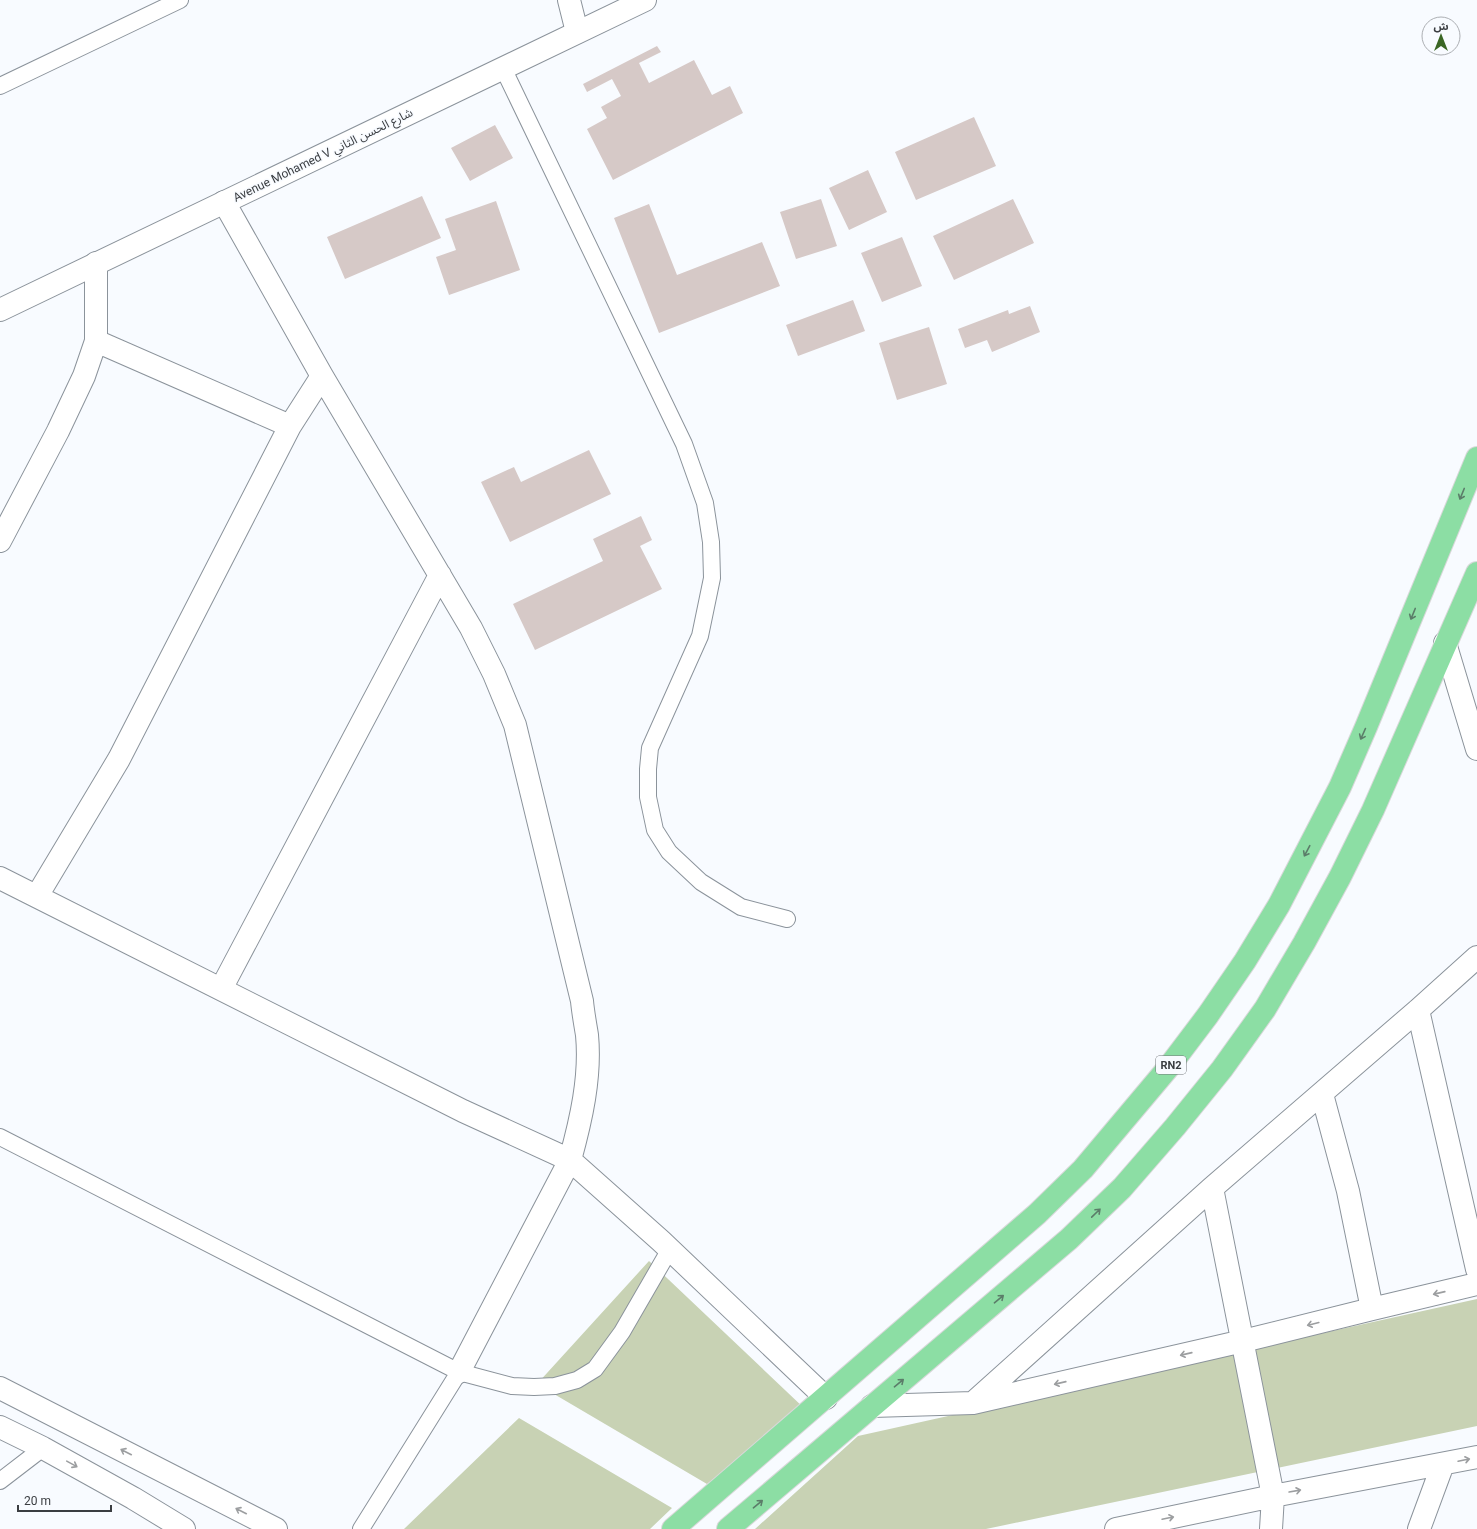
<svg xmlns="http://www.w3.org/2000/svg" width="1477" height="1529" viewBox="0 0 1477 1529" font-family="Roboto,'Noto Sans Arabic',sans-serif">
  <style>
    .green { fill: #c8d2b4 }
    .building { fill: #d6c9c7 }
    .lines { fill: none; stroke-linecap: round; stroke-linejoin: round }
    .service-casing { stroke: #8b939b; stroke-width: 18 }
    .minor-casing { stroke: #8b939b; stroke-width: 24 }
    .tertiary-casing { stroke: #8b939b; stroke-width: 24 }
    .trunk-casing { stroke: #d8d8d9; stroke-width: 24 }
    .service { stroke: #fff; stroke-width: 16 }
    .minor { stroke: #fff; stroke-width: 22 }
    .tertiary { stroke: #fff; stroke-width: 22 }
    .trunk { stroke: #8cdea4; stroke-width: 22 }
    .oneway { stroke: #5b7d69 }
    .oneway2 { stroke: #9c9ea0 }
    .labels { text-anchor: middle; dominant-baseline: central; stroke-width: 3; stroke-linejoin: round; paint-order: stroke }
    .shield { fill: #f8fbff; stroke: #73767a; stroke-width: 1 }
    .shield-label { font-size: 11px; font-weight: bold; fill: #3a3d41 }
    .street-label { font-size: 12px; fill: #3a3d41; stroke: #f8fbff }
  </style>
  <rect width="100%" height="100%" fill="#f8fbff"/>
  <path class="green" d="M649,1261L805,1409L707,1484L537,1384Z
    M1477,1299V1426L986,1529H755L858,1436Z
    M519,1418L672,1508L650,1529H404Z"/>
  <path class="building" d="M657,46L661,52L639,63L649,83L694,60L712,95L730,86L743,113L613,180L587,129L607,118L601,107L621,96L612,79L587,92L583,84Z
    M974,117L996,166L916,200L895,152Z
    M495,125L513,158L470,181L451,148Z
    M868,170L887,212L849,230L829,188Z
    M422,196L441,238L345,279L327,237Z
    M821,199L837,246L796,259L780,212Z
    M1013,199L1034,243L954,280L933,236Z
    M496,201L520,270L449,295L436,257L456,250L445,219Z
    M649,204L677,275L762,242L780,286L659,333L614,218Z
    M902,237L922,286L882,302L861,253Z
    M853,300L865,331L798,356L786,325Z
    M1030,306L1040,332L992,352L987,340L965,348L958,329L1008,310L1009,314Z
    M929,327L947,384L897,400L879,343Z
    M589,450L611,494L510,542L481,482L514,467L521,482Z
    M641,516L652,540L640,546L662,589L535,650L513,604L603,561L593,539Z"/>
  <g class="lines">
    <g class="service-casing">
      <path id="service" d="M503,68L684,444L705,503L711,542L712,578L700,636L650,748L648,769V797L655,830L669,852L701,882L741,907L787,919
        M0,86L180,0
        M0,1137L459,1372L512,1386L534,1387L555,1386L577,1380L595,1369L622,1332L670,1249
        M0,1481L43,1448
        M361,1529L459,1372"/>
    </g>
    <g class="minor-casing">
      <path id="minor" d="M569,0L577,32
        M224,202L322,376L471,628L494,674L515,725L582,1001C583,1012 585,1023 587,1035C591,1077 581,1120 570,1160L459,1372
        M96,341L290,426
        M0,541L58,431L84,376L96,341V263
        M1445,643L1477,749
        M0,878L463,1111L570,1160L661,1241L826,1398
        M37,896L119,759L290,426L322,376
        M221,989L440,575
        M1418,1010L1477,1269
        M1322,1094L1348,1191L1372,1309
        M1212,1188L1273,1496L1271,1529
        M973,1403L1212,1188L1418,1010L1477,957
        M872,1406L973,1403L1243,1341L1372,1309L1477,1284
        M1116,1529L1273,1496L1477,1457
        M1419,1529L1443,1464"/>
    </g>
    <g class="tertiary-casing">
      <path id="tertiary" d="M0,310L645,0
        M0,1388L276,1529
        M0,1427L43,1448L133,1498L184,1529"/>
    </g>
    <g class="trunk-casing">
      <path id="trunk" d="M673,1529L1037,1214L1083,1169L1168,1068L1208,1015L1245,961L1279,905L1340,787L1366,727L1477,458
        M728,1529L1069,1239L1122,1188L1175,1127L1222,1069L1265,1009L1304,943L1340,877L1373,810L1477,573"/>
    </g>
    <use href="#service" class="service"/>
    <use href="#minor" class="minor"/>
    <use href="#tertiary" class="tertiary"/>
    <use href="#trunk" class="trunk"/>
  </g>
  <defs><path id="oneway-shaft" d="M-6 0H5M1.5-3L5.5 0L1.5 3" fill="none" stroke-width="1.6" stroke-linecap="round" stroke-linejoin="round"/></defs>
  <g class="oneway">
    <use href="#oneway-shaft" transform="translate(1462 494) rotate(112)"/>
    <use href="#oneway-shaft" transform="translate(1413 614) rotate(112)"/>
    <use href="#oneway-shaft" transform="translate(1363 734) rotate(114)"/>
    <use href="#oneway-shaft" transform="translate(1307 851) rotate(118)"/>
    <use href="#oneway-shaft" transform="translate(1096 1213) rotate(-44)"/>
    <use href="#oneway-shaft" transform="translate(999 1299) rotate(-40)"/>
    <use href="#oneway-shaft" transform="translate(899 1383) rotate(-40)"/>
    <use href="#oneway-shaft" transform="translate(758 1504) rotate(-40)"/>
  </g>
  <g class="oneway2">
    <use href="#oneway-shaft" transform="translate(1439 1293) rotate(167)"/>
    <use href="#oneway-shaft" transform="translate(1313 1324) rotate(166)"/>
    <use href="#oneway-shaft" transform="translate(1186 1354) rotate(167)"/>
    <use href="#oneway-shaft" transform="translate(1060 1383) rotate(167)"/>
    <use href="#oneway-shaft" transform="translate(126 1452) rotate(-153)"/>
    <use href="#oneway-shaft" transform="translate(1464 1460) rotate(-12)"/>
    <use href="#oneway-shaft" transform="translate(72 1464) rotate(29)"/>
    <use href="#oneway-shaft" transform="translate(1295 1491) rotate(-10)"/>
    <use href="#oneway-shaft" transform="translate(241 1511) rotate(-153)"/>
    <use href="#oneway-shaft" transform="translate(1168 1518) rotate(-12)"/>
  </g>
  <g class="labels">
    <rect class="shield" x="1156" y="1056" width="30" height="18" rx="3"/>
    <g class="shield-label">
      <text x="1171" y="1065">RN2</text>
    </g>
    <g class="street-label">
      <text transform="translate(323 155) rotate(-26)">Avenue Mohamed V شارع الحسن الثاني</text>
    </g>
  </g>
  <g transform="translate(1441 36)"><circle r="19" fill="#f8fbff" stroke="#acafb3"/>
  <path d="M0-3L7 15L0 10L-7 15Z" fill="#3a6624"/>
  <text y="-6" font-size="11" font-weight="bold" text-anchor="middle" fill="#3a3d41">ش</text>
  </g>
  <path d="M18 1505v6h93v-6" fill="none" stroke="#3a3d41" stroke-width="2"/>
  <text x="24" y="1505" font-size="12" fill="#3a3d41" stroke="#f8fbff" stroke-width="3" paint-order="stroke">20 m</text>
</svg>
